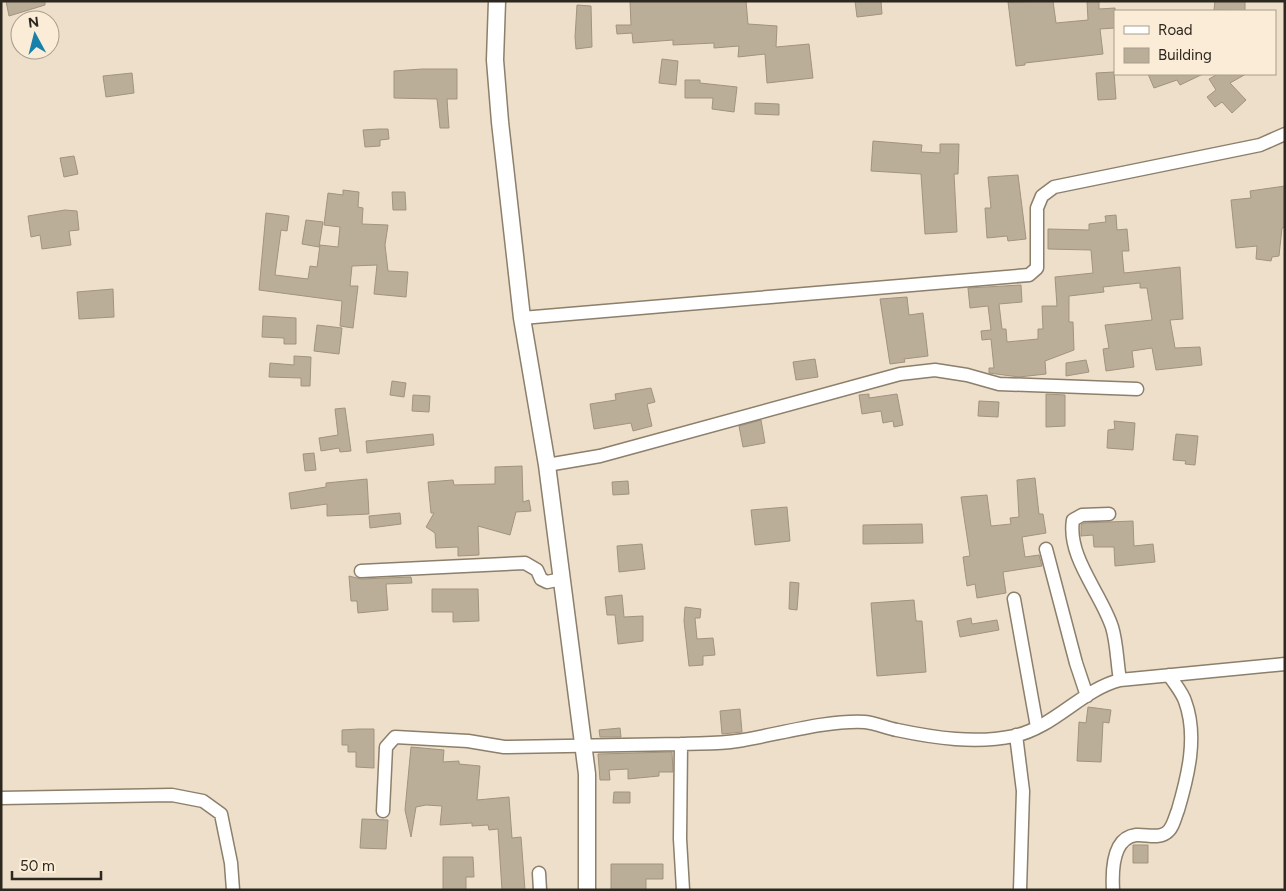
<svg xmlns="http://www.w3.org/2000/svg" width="1286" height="891" viewBox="0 0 1286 891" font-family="Figtree,sans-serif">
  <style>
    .building { fill: #bbae99; stroke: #a1937f }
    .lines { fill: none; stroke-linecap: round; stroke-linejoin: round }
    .minor-casing { stroke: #8c7f6b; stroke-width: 15 }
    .major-casing { stroke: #8c7f6b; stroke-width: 19 }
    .minor { stroke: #fff; stroke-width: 12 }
    .major { stroke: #fff; stroke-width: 16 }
  </style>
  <rect width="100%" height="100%" fill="#eddfc9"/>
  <path class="building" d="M6,1H45V5L9,16Z
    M630,1H746L748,24L777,26L776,47L809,44L813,78L767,83L765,54L738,57L739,46L714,48V43L673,45V40L633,43L632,33L617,34L616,25H631Z
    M855,1H881L882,14L857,17Z
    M1053,1L1056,23L1088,20L1087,1H1099V9L1115,8V28L1100,29L1103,54L1025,63V65L1016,66L1008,2Z
    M1215,1H1245V11L1214,10Z
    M577,5L591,6L592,47L576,49L575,37Z
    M662,59L678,61L676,85L659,83Z
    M422,69H457V99H447L449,128H440L437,99L394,98V71Z
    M1114,72L1116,99L1098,100L1096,73Z
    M132,73L134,93L106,97L103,76Z
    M1148,74H1203L1180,85L1177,80L1154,88Z
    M1218,74H1246L1230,83L1246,100L1232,113L1222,102L1215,107L1207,97L1216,90L1209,79Z
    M685,80H700V83L737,87L734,112L712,109L713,98H685Z
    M755,103L779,104V115L755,114Z
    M379,129H388L389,139L380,140V146L365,147L363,130Z
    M873,141L922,145L921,152L940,153V144H959L958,174H954L957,232L925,234L921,174L871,171Z
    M74,156L78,174L64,177L60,158Z
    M1018,175L1026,239L1008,241L1007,236L987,238L985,208H991L988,177Z
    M1285,186V227L1282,228L1279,256L1272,257L1271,261L1256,259L1257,246L1236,248L1231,200L1251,198L1250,191Z
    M343,190L359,192L358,207L363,208L362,224L388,225L385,245L388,271L408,272L406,297L374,294L377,265L352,266L350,286H358L353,328L340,326L342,301L259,290L266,213L289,216L287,231L281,230L275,275L308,279L310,266L317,267L320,245L338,247L340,227L324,225L328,193L343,195Z
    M392,192H405L406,210H393Z
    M65,210L77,211L79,230L69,231L71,245L42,249L40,235L31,237L28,216Z
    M1116,215L1117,230L1127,229L1129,251H1122L1124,273L1180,267L1183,319L1170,320L1174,342L1175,348L1200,347L1202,365L1156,370L1152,348L1132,351L1134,367L1106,371L1103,349L1109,348L1105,325L1152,320L1147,288H1140V283L1103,287L1104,292L1069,296V322H1073L1074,350L1045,361L1046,374L1019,377L989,373V368H994L991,339L982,340L981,331L991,330L988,306L970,308L968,288L1021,285L1022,302L999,304L1002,329H1006L1007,342L1038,339V329H1043L1042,306H1057L1055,277L1093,273L1091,250L1048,249V229L1089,230V224L1106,222L1105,216Z
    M306,220L323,222L319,247L302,244Z
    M113,289L114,317L79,319L77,292Z
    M907,297L909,315L923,313L928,356L904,359L905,362L890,364L880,299Z
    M263,316L296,318V344H284V338L262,337Z
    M317,325L342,328L339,354L314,351Z
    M294,356L311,357L310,386H301V378L269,377L270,363L294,365Z
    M815,359L818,377L796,380L793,362Z
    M1086,360L1089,372L1066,376V363Z
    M392,381L406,383L404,397L390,395Z
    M651,388L655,402L647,404L652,426L633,431L631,423L594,429L590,404L616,400L615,394Z
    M869,394V398L897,394L903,425L894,427L893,421L883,423L881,411L862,414L859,395Z
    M1046,394L1065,395V426L1046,427Z
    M413,395L430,396L429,412L412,411Z
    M979,401L999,402L998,417L978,416Z
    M345,408L351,451L340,452L339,448L321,451L319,438L338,435L335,409Z
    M761,420L765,443L743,447L739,426Z
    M1114,421L1135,423L1133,450L1107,448L1108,430L1115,429Z
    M433,434L434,445L367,453L366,441Z
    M1176,434L1198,436L1195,465L1185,464L1186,461L1173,460Z
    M314,453L316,470L305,471L303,454Z
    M522,466L523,502L529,500L531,511L516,512L510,535L478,526L479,555L458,556V547L436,548L435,533L426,527L434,513H431L428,482L453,480L454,485L495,484V467Z
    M1035,478L1039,514H1043L1046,533L1022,537L1025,557L1039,555L1042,566L1003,572L1006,593L977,598L975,584L967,586L963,557L970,556L961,497L987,495L991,526L1011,524L1010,518L1019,517L1017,480Z
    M367,479L369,514L327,516V504L291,509L289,493L326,487V483Z
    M628,481L629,494L613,495L612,482Z
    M787,507L790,541L755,545L751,510Z
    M400,513L401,524L370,528L369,516Z
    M1133,521L1134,546L1153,544L1155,562L1115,566L1114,547H1094L1093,535L1081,536V525L1084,523Z
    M922,524L923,543L863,544V525Z
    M642,544L645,569L619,572L617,546Z
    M349,576L361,579L411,577L412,583L386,584L388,610L358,613L357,601H351Z
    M790,582L799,583L797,610L789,609Z
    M432,589H478L479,621L453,622V612H432Z
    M622,595L624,617L643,616V641L618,644L615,615H607L605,597Z
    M914,600L916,621H922L926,672L877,676L871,603Z
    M685,607L701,609L700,618H695L697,639L713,638L715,655L703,656V665L689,666L684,621Z
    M971,618L972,624L997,620L999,630L960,637L957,621Z
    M1088,707L1111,710L1109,723L1103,722L1101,762L1077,761L1079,722L1086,723Z
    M740,709L742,732L722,734L720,711Z
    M620,728L621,737H600L599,730Z
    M359,729H374V768L356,767V752H348V745H342V730Z
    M411,747L444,750L443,762L459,761V764L480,766L477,800L509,797L512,838L521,837L525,890H502L498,829L489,830L488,825L472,826V823L440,825L442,806L426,805L416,807L411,837L405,810Z
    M672,752L673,772H659V776L628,779V769L609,770L610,780H600L598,754Z
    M614,792H630V803H613Z
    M362,819L388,820L386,849L360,848Z
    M1133,845H1148V863H1133Z
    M443,857H473L474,877H466V890H443Z
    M611,864H663V879H646V890H611Z"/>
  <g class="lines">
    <g class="minor-casing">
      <path id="minor" d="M522,318L1029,275L1037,268V208L1042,196L1054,187L1260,145L1285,134
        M547,465L600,456L900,374L935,370L967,375L999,384L1137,389
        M1109,514L1082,515L1073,520C1067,557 1101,593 1112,627C1117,643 1117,663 1120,680
        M1046,549L1076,663L1087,696
        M361,571L525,563L537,570L541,579L547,582L562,579
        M1014,599L1037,727
        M1016,735L1023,791L1020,890
        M681,744C699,743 719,744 737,741C777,735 824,720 865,722C875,723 887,728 897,730C935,738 976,744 1014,736C1055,727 1081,690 1120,680L1285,664
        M1,798L172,795L203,801L221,814L231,863L233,890
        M383,811L386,747L395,737L468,741L504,747L681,744L680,839L683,890
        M539,873L540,890
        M1113,890C1112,872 1112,838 1136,835C1146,834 1157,839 1166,833C1173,829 1175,817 1178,810C1188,776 1198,736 1185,701C1182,692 1174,683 1169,675"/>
    </g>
    <g class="major-casing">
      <path id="major" d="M497,1L495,60L500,122L522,318L547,465L587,774V890"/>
    </g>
    <use href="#minor" class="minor"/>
    <use href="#major" class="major"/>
  </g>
  <rect width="1286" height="891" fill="none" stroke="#2c271f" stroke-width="5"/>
  <rect x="1114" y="10" width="162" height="65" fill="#faecd6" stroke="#a89d8d"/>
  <rect x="1124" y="26" width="25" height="8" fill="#ffffff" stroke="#a89d8d"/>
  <text x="1158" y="35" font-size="15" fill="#2c271f">Road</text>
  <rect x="1124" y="48" width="25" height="15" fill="#bbae99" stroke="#a89d8d"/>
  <text x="1158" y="60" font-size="15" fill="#2c271f">Building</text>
  <g transform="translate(35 35) rotate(353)"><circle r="24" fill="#faecd6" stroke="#a89d8d"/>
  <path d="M0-4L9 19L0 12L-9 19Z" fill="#1781aa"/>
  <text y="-8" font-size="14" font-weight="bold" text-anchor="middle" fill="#2c271f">N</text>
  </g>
  <path d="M12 871v8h89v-8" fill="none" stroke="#2c271f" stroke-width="2.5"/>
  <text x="20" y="871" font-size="15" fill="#2c271f" stroke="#faecd6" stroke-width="4" paint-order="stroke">50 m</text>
</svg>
